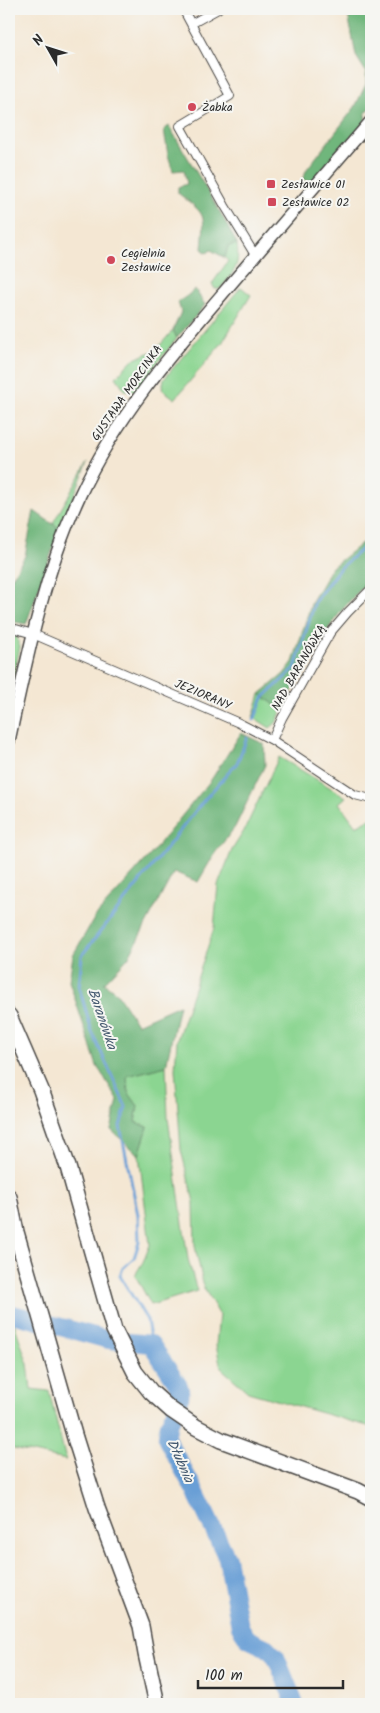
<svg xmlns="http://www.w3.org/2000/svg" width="380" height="1713" viewBox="0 0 380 1713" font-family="Kalam,sans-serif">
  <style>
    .green { fill: #8bd591; stroke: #5b805e }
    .forest { fill: #70b67b; stroke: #4e7053 }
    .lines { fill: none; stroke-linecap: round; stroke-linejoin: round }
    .stream { stroke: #699fd6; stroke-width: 3 }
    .river { stroke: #699fd6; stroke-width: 18 }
    .street-casing { stroke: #494744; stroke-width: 10 }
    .secondary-casing { stroke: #494744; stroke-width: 14 }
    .highway-casing { stroke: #494744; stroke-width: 18 }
    .street { stroke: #fff; stroke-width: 8 }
    .secondary { stroke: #fff; stroke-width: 11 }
    .highway { stroke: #fff; stroke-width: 15 }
    .poi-dot { fill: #d1495b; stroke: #f6f6f2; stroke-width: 2 }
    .labels { text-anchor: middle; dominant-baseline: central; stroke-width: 4; stroke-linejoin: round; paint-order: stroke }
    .poi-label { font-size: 12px; fill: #2b2b2b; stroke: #f6f6f2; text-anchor: start }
    .street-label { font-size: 12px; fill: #2b2b2b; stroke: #f6f6f2 }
    .water-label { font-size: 14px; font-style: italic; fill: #44596f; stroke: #f6f6f2 }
  </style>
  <rect width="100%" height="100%" fill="#f6f6f2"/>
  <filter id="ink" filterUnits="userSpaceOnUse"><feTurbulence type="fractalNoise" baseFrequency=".02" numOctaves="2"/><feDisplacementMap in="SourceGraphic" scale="10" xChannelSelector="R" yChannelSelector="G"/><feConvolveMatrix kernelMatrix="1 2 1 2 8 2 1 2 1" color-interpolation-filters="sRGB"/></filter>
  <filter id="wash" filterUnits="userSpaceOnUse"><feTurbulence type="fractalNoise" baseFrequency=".0096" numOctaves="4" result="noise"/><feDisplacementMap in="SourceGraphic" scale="20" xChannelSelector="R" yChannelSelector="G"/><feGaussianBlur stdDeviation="1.12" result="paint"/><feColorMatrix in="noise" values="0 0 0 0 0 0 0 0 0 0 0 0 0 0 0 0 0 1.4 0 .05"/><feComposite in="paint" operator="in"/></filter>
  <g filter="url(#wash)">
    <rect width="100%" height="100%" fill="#f4e7d3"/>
    <path class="green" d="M237,244C240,267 234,272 220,289H215L212,284L228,261L225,258L228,246Z
      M241,287L251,295L222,343L175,399L162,389L164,379Z
      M173,330L177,338L135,391L125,390L116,377L132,360L156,350Z
      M88,462L60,529L53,523Z
      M9,634L16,636L20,647L9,696Z
      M260,694L282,710L276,723L270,728L253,717Z
      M279,757L346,797L339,803L356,826L371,818V1427L248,1392L221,1368L216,1345L219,1314L204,1288L195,1246L194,1202L181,1150L175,1069L177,1040L214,928L218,885L232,850L244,831Z
      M166,1066L168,1118L188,1259L197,1291L151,1305L135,1275L143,1262L150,1245L139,1155L148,1127L135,1122L138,1106L128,1092L127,1076Z
      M9,1295L14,1323L28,1364L31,1389L49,1391L66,1460L9,1448Z"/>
    <path class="forest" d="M347,9H371V107L366,113L365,122L313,181L302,180L307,169L355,107L366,84V72L356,56Z
      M169,126L220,212L237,244L228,246L225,258L211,250L207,253L202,249C205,212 207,216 178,193V187L187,184L184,170L173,171L168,155L164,130Z
      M195,289L205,305L177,338L173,330L181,312L178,302L187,296Z
      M34,511L60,529L26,624L9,621V582L25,556Z
      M371,536V580C330,615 307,664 282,710L260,694L284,674L293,662L312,601L332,567Z
      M241,733L264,744L265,765L235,827L215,853L198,882L174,872L128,958L104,983L117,993L137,1024L179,1005L166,1066L127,1076L128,1092L138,1106L135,1122L148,1127L139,1155L111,1130L118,1100L97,1066L69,981L73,955L95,917L151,854L211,780Z"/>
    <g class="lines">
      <path class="stream" d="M371,9V10
        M254,720L263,698L295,668L315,601L339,569L371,541
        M151,1344L147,1320L120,1276L123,1268L134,1258L139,1242L138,1215L120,1126L126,1107L92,1032L79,987L82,955L205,799L237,763L247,738"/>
      <path class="river" d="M9,1313L109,1340L151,1344L179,1386C186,1406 165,1417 167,1440L196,1493L227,1558L240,1627L248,1639L267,1648L276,1657L295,1704"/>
    </g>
  </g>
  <g filter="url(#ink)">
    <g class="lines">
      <g class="street-casing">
        <path id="street" d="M183,9L230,96L180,126L225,206L255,255
          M191,24L218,9
          M9,627L33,634L239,723L272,740L355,795L371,799
          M272,740L282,718L330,633L348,612L371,589"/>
      </g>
      <g class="secondary-casing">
        <path id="secondary" d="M9,741C27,657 44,573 80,495C118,413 178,346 236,278C281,225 326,173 371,121"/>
      </g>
      <g class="highway-casing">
        <path id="highway" d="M9,1016L41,1090L68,1167L114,1330L135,1372L151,1392L171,1410L196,1427L221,1440L358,1491L371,1498
          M9,1197L16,1232L75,1438L97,1508L141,1626L146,1654L157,1704"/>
      </g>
      <use href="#street" class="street"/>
      <use href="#secondary" class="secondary"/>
      <use href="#highway" class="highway"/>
    </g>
  </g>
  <g class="poi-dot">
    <circle cx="192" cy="107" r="5"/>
    <rect x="266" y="179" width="10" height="10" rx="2.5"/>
    <rect x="267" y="197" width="10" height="10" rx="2.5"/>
    <circle cx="111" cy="260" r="5"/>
  </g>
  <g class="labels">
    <g class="poi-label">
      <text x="202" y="107">Żabka</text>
      <text x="281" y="184">Zesławice 01</text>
      <text x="282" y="202">Zesławice 02</text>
      <text x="121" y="253">Cegielnia<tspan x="121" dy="14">Zesławice</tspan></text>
    </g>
    <g class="street-label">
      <text transform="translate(127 393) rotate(-55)">GUSTAWA MORCINKA</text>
      <text transform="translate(299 668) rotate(-60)">NAD BARANÓWKĄ</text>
      <text transform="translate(203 695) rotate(23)">JEZIORANY</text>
    </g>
    <g class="water-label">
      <text transform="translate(102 1019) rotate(71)">Baranówka</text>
      <text transform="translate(180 1461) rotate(66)">Dłubnia</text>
    </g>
  </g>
  <rect width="380" height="1713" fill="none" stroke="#f6f6f2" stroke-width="30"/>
  <g transform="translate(48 48) rotate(309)" stroke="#f6f6f2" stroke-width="4" paint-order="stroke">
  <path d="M0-4L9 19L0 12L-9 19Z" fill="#2b2b2b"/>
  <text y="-8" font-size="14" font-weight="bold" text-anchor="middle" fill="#2b2b2b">N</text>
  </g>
  <path d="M198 1680v8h145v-8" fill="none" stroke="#2b2b2b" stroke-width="2.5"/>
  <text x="205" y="1680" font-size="15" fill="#2b2b2b" stroke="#f6f6f2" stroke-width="4" paint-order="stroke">100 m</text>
</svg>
